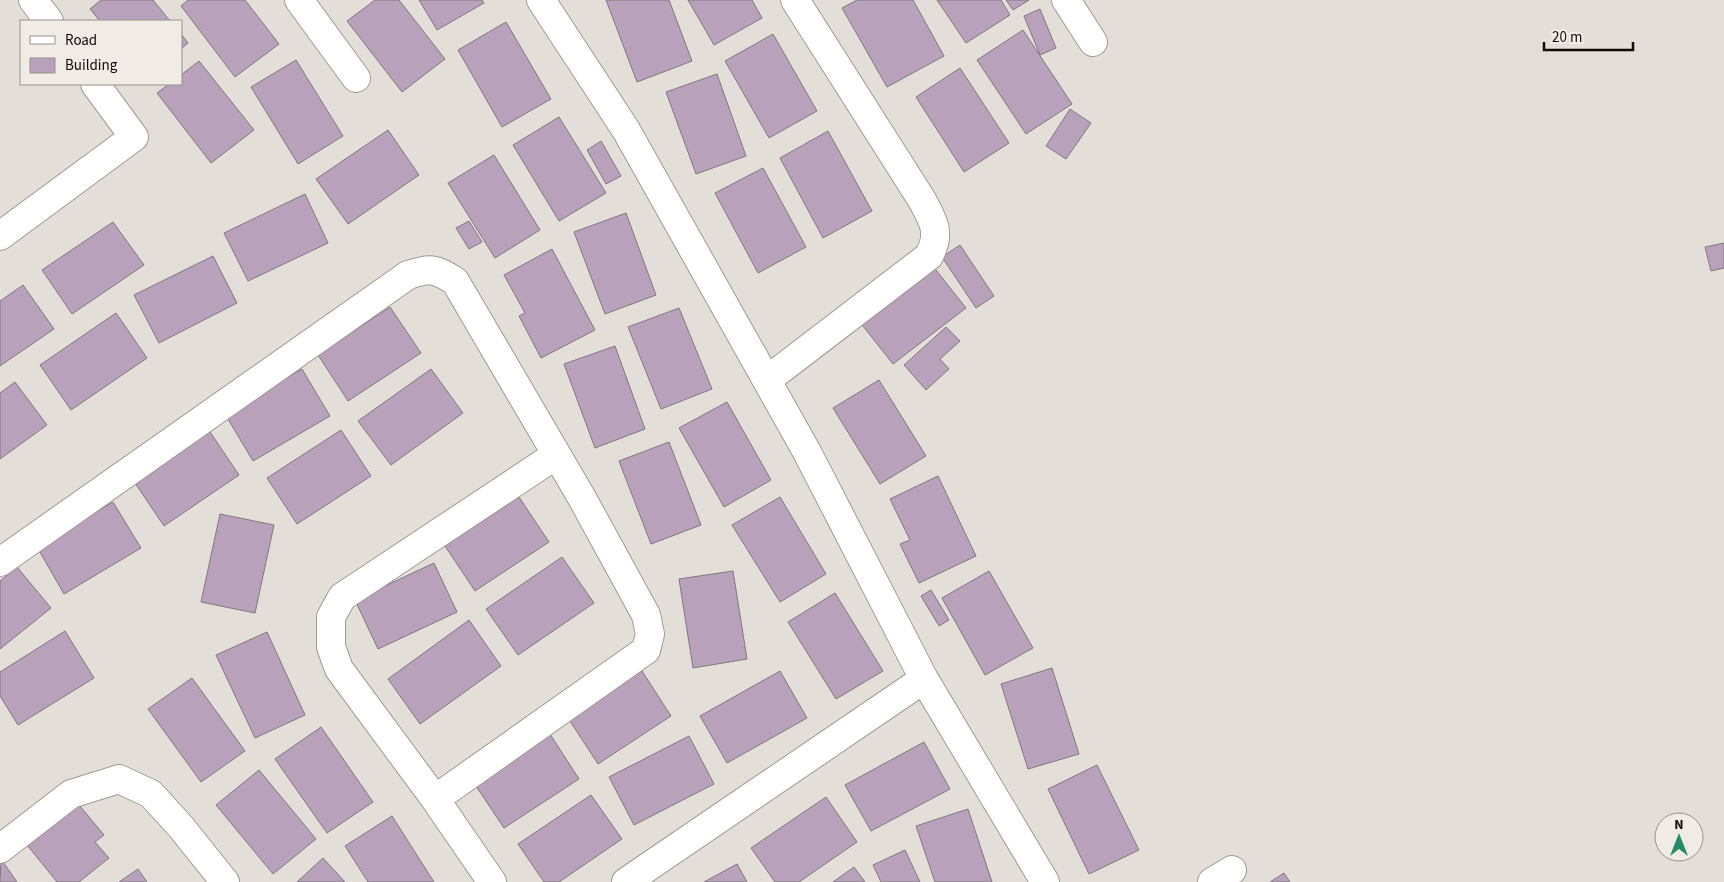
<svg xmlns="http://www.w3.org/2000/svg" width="1724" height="882" viewBox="0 0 1724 882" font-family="'Source Sans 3',sans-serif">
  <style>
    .building { fill: #baa1bb; stroke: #7e797e }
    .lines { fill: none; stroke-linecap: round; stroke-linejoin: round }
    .minor-casing { stroke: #9f9a95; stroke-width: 30 }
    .minor { stroke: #fff; stroke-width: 28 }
  </style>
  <rect width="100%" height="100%" fill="#e4ded9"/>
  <path class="building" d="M101,0H153L170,21H100L90,9Z
    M188,0H245L279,44L235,77L181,6Z
    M375,0H399L445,59L402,92L347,21Z
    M419,0H482L484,3L437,30Z
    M606,0H669L692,61L637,82Z
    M688,0H752L762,18L714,45Z
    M857,0H913L944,56L887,87L842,8Z
    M937,0H1001L1010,15L966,43Z
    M1006,0H1029L1013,10Z
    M1040,9L1056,48L1040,55L1024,16Z
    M506,22L551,99L502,127L458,50Z
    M1023,30L1072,104L1026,134L977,60Z
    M181,34L188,43L181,49Z
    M773,34L817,111L769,138L725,61Z
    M296,60L343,136L298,164L251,87Z
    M199,61L254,130L211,163L157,93L169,84H181V75Z
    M960,68L1009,143L964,172L916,97Z
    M717,74L746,156L696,174L666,92Z
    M1070,109L1091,123L1066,159L1046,146Z
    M559,117L606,193L559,221L513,145Z
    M388,130L419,175L348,224L316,179Z
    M828,131L872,211L823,238L780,158Z
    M601,141L621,176L606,184L587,150Z
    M494,155L540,230L495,258L448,183Z
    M763,168L806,247L758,273L715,193Z
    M305,194L328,243L248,281L224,233Z
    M626,213L656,295L605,314L574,232Z
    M469,221L482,242L469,249L456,228Z
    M113,222L144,265L72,314L42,270Z
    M1724,243V268L1711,271L1705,247Z
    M960,245L994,296L976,308L942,257Z
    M552,249L595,330L541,358L519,316L525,313L504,275Z
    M213,256L237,303L159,343L134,295Z
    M932,265L966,308L893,364L859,321Z
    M23,285L54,329L0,366V301Z
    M390,307L421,353L348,401L318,355Z
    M679,308L712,389L661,409L628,327Z
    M116,313L147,358L71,410L40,365Z
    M946,327L960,341L940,359L949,369L926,390L904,365Z
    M615,346L645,429L595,448L564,364Z
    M302,369L330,416L253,461L225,414Z
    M431,369L463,413L391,465L358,421Z
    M879,380L926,456L880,484L833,408Z
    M15,382L47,425L0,459V393Z
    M727,402L771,480L724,507L679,428Z
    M208,429L239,475L164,526L133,480Z
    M341,430L371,476L297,524L267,478Z
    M669,442L701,525L651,544L619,461Z
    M938,476L976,556L919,583L900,544L910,540L890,499Z
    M519,497L549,542L475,591L445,546Z
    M780,497L826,574L780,602L732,525Z
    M113,502L141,548L64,594L37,547Z
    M220,514L274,525L255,613L201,602Z
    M562,557L594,603L518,655L486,609Z
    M434,563L457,612L378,649L355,600Z
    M17,567L51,608L0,649V581Z
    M733,571L747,659L693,668L679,579Z
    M989,571L1033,648L985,675L942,598Z
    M931,590L949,620L939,626L921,596Z
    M835,593L883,671L836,699L788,622Z
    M469,620L501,666L420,724L388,679Z
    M65,631L94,678L18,725L0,696V672Z
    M267,632L305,715L255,738L216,655Z
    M1052,668L1079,754L1028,769L1001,684Z
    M642,671L671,716L598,764L568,718Z
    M780,671L807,718L727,763L700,716Z
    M192,678L245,751L201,782L148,709Z
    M321,727L373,802L327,833L275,759Z
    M550,734L579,779L504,828L474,783Z
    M689,736L714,784L634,825L609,777Z
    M924,742L950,789L871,831L845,785Z
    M1097,765L1139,850L1089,874L1048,789Z
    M259,770L316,839L273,874L216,805Z
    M591,795L622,839L559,882H544L518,844Z
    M826,797L857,842L799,882H775L751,848Z
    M74,799L104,835L95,842L109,858L79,882H57L23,840Z
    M968,809L992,882H935L916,826Z
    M392,816L434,882H368L345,846Z
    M905,850L920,882H881L873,865Z
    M323,858L345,882H297Z
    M1,859L17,882H0Z
    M737,864L747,882H704Z
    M854,867L865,882H833Z
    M138,869L147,882H119Z
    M1284,873L1290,882H1270Z"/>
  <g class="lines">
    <g class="minor-casing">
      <path id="minor" d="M33,0L49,21
        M299,0L356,78
        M541,0L626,130L807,452L924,679L1045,882
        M1066,0L1093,42
        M0,236L134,137L95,84
        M767,380L929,256C941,233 934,222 922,200L795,0
        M0,562L408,275C431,268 434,268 455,281L582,498L646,615L650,634L646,650L435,799
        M0,849L71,794L119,779L151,794L181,827L225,882
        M492,882L435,799L339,669L331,647V617L342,597L556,455
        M626,882L924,679
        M1212,882L1232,870"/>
    </g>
    <use href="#minor" class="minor"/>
  </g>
  <rect x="20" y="20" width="162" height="65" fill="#f1ebe6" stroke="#96928e"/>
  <rect x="30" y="36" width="25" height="8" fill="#ffffff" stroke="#96928e"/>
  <text x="65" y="45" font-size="15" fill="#0e0c0b">Road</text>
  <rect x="30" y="58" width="25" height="15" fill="#baa1bb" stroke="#96928e"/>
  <text x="65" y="70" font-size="15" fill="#0e0c0b">Building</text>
  <g transform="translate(1679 837)"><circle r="24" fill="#f1ebe6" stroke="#96928e"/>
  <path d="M0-4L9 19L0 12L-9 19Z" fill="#228b68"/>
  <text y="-8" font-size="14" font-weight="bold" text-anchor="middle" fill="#0e0c0b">N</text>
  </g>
  <path d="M1544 42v8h89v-8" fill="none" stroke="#0e0c0b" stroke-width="2.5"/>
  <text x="1552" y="42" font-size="15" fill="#0e0c0b" stroke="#f1ebe6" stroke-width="4" paint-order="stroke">20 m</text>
</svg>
